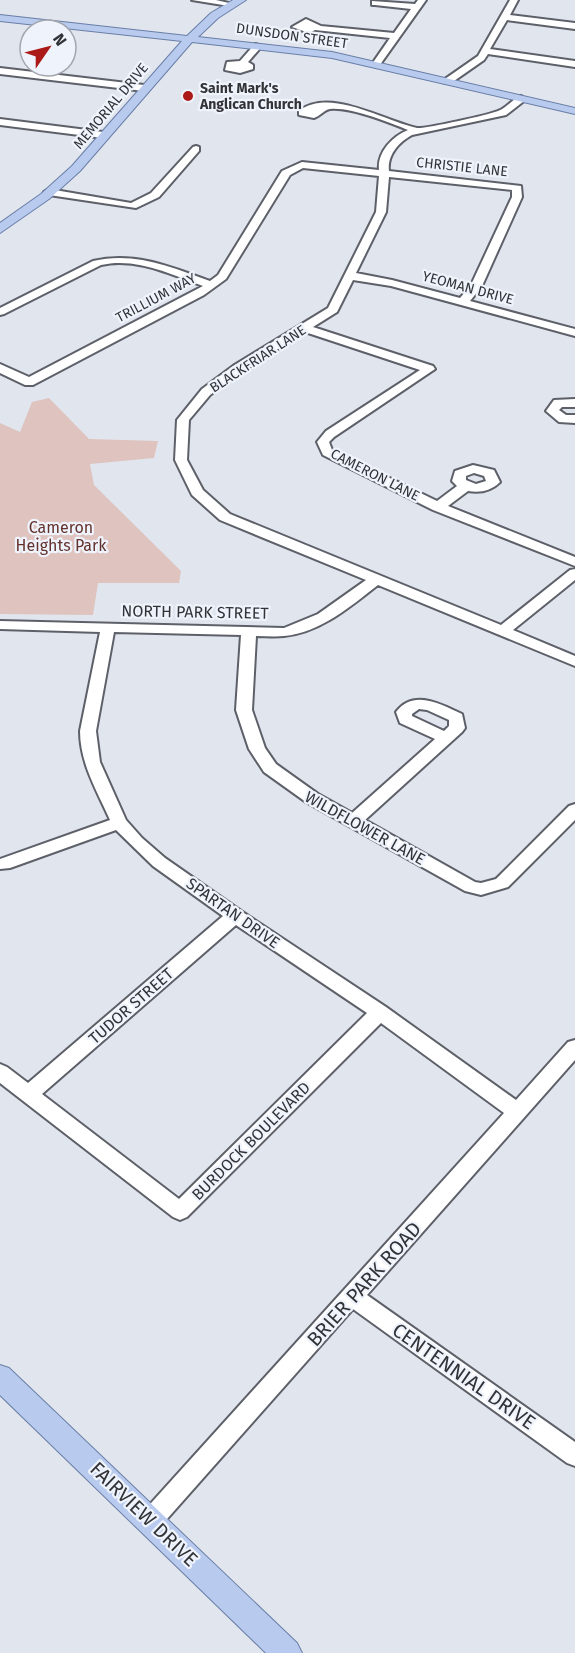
<svg xmlns="http://www.w3.org/2000/svg" width="575" height="1653" viewBox="0 0 575 1653" font-family="'Fira Sans',sans-serif">
  <style>
    .green { fill: #dec3bf }
    .lines { fill: none; stroke-linecap: round; stroke-linejoin: round }
    .minor-casing { stroke: #5d6068; stroke-width: 4 }
    .major-casing { stroke: #6a7ea6; stroke-width: 2 }
    .minor { fill: #fff; fill-rule: evenodd }
    .major { fill: #b8caee; fill-rule: evenodd }
    .poi-dot { fill: #ac1a18; stroke: #eff3fc; stroke-width: 2 }
    .labels { text-anchor: middle; dominant-baseline: central; stroke-width: 4.5; stroke-linejoin: round; paint-order: stroke }
    .far-street-label { font-size: 14px; fill: #313336; stroke: #eff3fc }
    .far-poi-label { font-size: 14px; font-weight: bold; fill: #313336; stroke: #eff3fc; text-anchor: start }
    .park-label { font-size: 16px; fill: #63322c; stroke: #eff3fc }
    .street-label { font-size: 16px; fill: #313336; stroke: #eff3fc }
    .near-street-label { font-size: 20px; fill: #313336; stroke: #eff3fc }
  </style>
  <rect width="100%" height="100%" fill="#e1e6ee"/>
  <path class="green" d="M49,398L89,439L158,441L154,458L90,464L94,485L181,571L179,583H98L93,615L0,614V423L20,432L32,402Z"/>
  <g class="lines">
    <g class="minor-casing">
      <path id="minor" d="M192,0H216L233,4L229,6Z
        M418,0H426L379,66L376,67L372,64L390,38L315,30L309,33L292,27L306,19L321,26L394,33L411,9L375,5H372V1L415,4Z
        M510,0H518L510,15L575,23V29L507,20L490,49L575,61V67L488,54L484,60L451,83H445V79L478,56Z
        M255,44L262,46L248,62L253,65V69L240,73L225,70L227,62L240,61Z
        M0,68L144,85L149,88L144,91L0,74Z
        M521,96L526,99L524,101L506,115L412,135C399,142 387,155 389,171L521,186L522,197L482,286L470,301L575,329V336L391,286L353,280L337,312L313,327L433,366L435,369L334,437L329,442L332,450L437,501L457,486L452,481L455,471L473,465L494,470L500,482C491,491 480,493 468,491L448,506L575,557V566L433,510L323,455L317,442L326,431L420,370L305,332L241,372L210,395L189,420L187,460L203,490L230,514L501,625L570,570L575,569V580L513,630L575,656V666L378,585C351,606 320,633 284,636C275,637 265,636 256,636L252,710L265,748L276,764L318,794L352,813L435,739L400,723L396,712C414,688 442,705 462,714L465,728L462,732L365,820L475,882L481,883L496,879L569,806L575,804V820L508,887L481,895L465,891L306,802L264,772L249,749L236,710L241,635L114,632L96,731L100,762L126,820L142,838L165,858L241,911L386,1007L516,1100L568,1042L575,1040V1060L367,1295L575,1442V1466L567,1463L353,1309L159,1528L151,1532L143,1528L139,1520L143,1512L504,1113L381,1023L187,1217L180,1220L173,1217L0,1083V1064L7,1067L28,1083L223,916L153,866L116,830L10,868L0,869V859L110,820C97,791 80,763 80,731L100,632L0,629V621L284,628L318,614L366,580L220,520L192,495L175,460L177,420L202,389L233,366L328,308L376,212L379,176L303,168L290,175L226,279L204,295L33,385H25L0,373V364L29,377L203,286C170,274 136,257 101,265L4,314L0,315V308L93,261C134,251 172,267 210,281L218,275L282,171L302,162L379,170C377,152 393,136 408,130C388,122 351,107 330,109C324,110 320,116 314,118L299,115V111C330,87 384,121 417,128C425,129 488,115 498,111C507,108 512,99 521,96ZM389,177L512,190V197L471,285L460,298L392,280L356,273L386,212ZM474,473L484,476L486,481L476,484L466,480V476ZM419,709L427,710L449,720V726L444,731L412,716V714ZM236,925L367,1013L179,1199L42,1094Z
        M0,119L103,132L108,135L103,138L0,125Z
        M196,146L199,147V151L159,197L136,208L49,195L44,192L49,189L131,203L151,193L193,147Z
        M575,399V407H562L559,410L566,415H575V423L559,422L546,411L554,400Z"/>
    </g>
    <g class="major-casing">
      <path id="major" d="M233,0H246L218,18L198,37L332,52L575,108V114L332,58L192,42L80,171L49,199L0,233V223L41,194L72,166L182,41L0,21V15L187,36L211,13Z
        M0,1365L9,1368L297,1643L302,1653H266L0,1395Z"/>
    </g>
    <use href="#minor" class="minor"/>
    <use href="#major" class="major"/>
  </g>
  <circle class="poi-dot" cx="188" cy="96" r="6"/>
  <g class="labels">
    <g class="far-street-label">
      <text transform="translate(292 36) rotate(8)">DUNSDON STREET</text>
      <text transform="translate(111 106) rotate(-50)">MEMORIAL DRIVE</text>
      <text transform="translate(462 167) rotate(6)">CHRISTIE LANE</text>
      <text transform="translate(468 288) rotate(15)">YEOMAN DRIVE</text>
      <text transform="translate(156 298) rotate(-28)">TRILLIUM WAY</text>
      <text transform="translate(258 359) rotate(-33)">BLACKFRIAR LANE</text>
      <text transform="translate(375 475) rotate(27)">CAMERON LANE</text>
    </g>
    <g class="far-poi-label">
      <text x="200" y="88">Saint Mark's<tspan x="200" dy="16">Anglican Church</tspan></text>
    </g>
    <g class="park-label">
      <text x="61" y="527">Cameron<tspan x="61" dy="18">Heights Park</tspan></text>
    </g>
    <g class="street-label">
      <text transform="translate(195 612) rotate(1)">NORTH PARK STREET</text>
      <text transform="translate(365 828) rotate(29)">WILDFLOWER LANE</text>
      <text transform="translate(233 913) rotate(35)">SPARTAN DRIVE</text>
      <text transform="translate(131 1006) rotate(-41)">TUDOR STREET</text>
      <text transform="translate(251 1141) rotate(-45)">BURDOCK BOULEVARD</text>
    </g>
    <g class="near-street-label">
      <text transform="translate(364 1284) rotate(-48)">BRIER PARK ROAD</text>
      <text transform="translate(464 1376) rotate(35)">CENTENNIAL DRIVE</text>
      <text transform="translate(144 1514) rotate(44)">FAIRVIEW DRIVE</text>
    </g>
  </g>
  <g transform="translate(48 48) rotate(55)"><circle r="28" fill="#eff3fc" stroke="#a3a6ad" stroke-width="1.5"/>
  <path d="M0-4.5L10 22L0 15L-10 22Z" fill="#ac1a18"/>
  <text y="-9" font-size="16" font-weight="bold" text-anchor="middle" fill="#313336">N</text>
  </g>
</svg>
